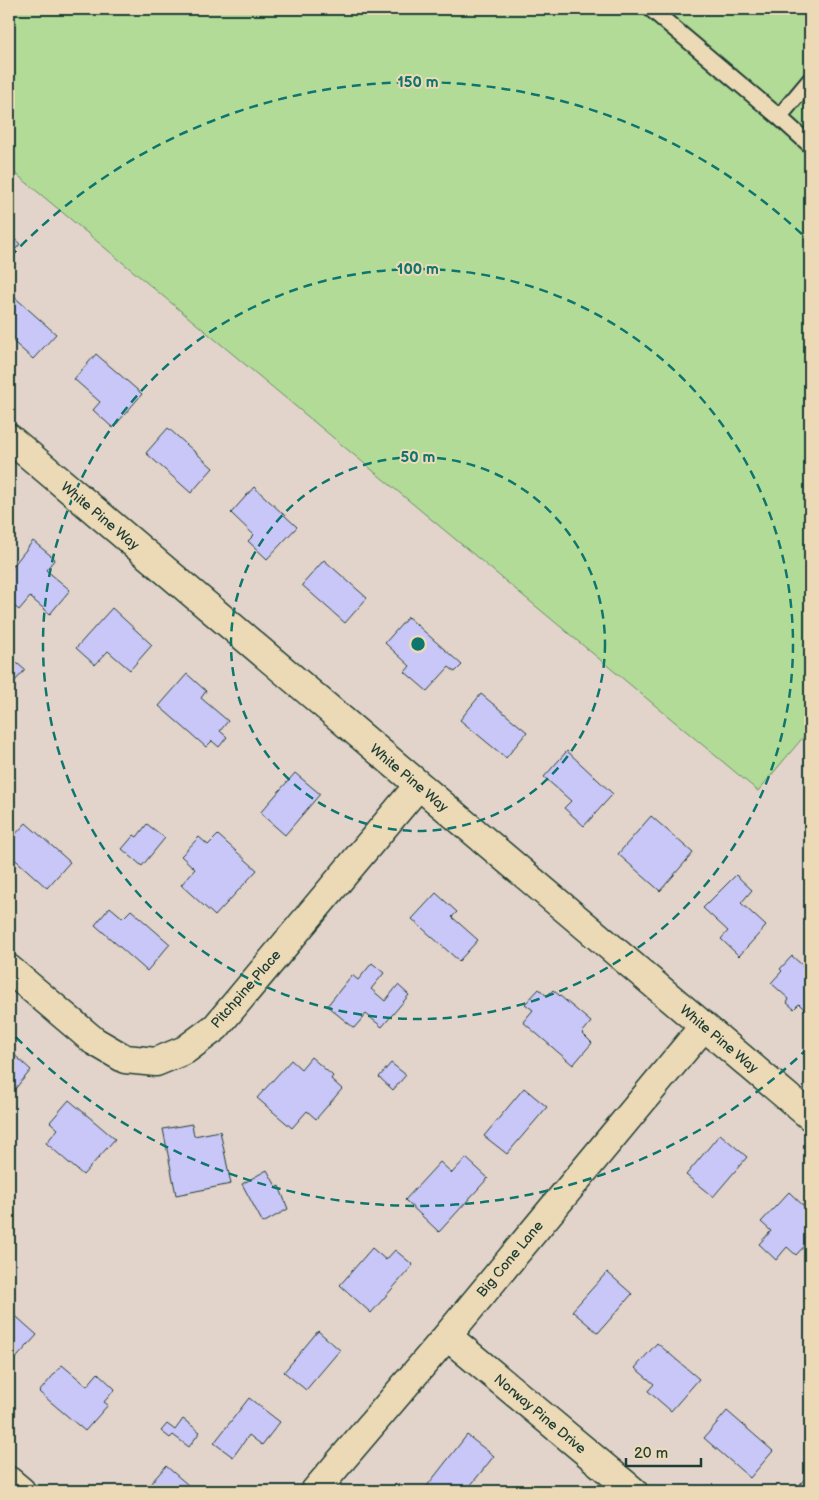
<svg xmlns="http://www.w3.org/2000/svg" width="819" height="1500" viewBox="0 0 819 1500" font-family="'Balsamiq Sans',sans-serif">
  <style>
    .green { fill: #b1db97; stroke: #688c66 }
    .building { fill: #c9c6f8; stroke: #1f3d34 }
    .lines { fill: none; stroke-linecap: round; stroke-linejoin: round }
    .service-casing { stroke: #1f3d34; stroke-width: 19 }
    .minor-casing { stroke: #1f3d34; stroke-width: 31 }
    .service { stroke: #ecdab7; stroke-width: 15 }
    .minor { stroke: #ecdab7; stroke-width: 28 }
    .ring { fill: none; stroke: #0f766e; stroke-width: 2.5; stroke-dasharray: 9 6 }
    .labels { text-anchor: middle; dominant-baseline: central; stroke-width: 4; stroke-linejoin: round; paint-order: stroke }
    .street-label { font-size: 14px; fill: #1f3d34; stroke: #ecdab7 }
    .centre { fill: #0f766e; stroke: #ecdab7; stroke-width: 2.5 }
    .ring-label { font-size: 15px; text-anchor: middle; font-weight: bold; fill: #0f766e; stroke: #ecdab7; stroke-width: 4; stroke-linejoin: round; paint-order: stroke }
  </style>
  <rect width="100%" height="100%" fill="#e2d4ca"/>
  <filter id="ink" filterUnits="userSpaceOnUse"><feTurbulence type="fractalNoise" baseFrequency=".02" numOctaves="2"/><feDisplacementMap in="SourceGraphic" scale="10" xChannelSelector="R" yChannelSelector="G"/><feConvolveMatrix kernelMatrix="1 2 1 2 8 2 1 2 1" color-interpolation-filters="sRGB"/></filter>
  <g filter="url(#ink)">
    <path class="green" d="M9,9H810V729L758,791L9,168Z"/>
    <path class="building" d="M11,236L20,244L9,257V239Z
      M11,294L56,334L33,359L9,338V297Z
      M96,354L142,394L113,428L93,410L100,402L74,379Z
      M168,428L213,468L191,493L146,453Z
      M254,487L297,527L267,559L248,541L254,535L231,513Z
      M33,541L55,559L46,570L70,590L50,614L30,597L19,610L9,602V571Z
      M324,560L367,598L345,623L302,585Z
      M112,608L152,645L130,670L108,651L95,665L76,648Z
      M408,617L462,665L455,672L449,667L427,691L405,672L410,666L385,643Z
      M11,658L25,670L14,682L9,677V660Z
      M187,674L206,691L201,698L228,721L220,731L227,737L219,747L212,741L206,747L159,706Z
      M481,694L527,732L506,758L460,720Z
      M567,751L613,794L584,826L564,808L571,801L544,777Z
      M295,773L320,794L285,835L260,813Z
      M651,816L693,853L660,891L618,854Z
      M26,823L70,862L47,888L9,854V841Z
      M147,824L165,838L142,866L122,849L134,835L137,837Z
      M218,835L257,870L215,916L181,885L195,869L181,856L199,837L208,845Z
      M736,875L752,890L741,903L766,926L739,956L721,939L728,931L703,908Z
      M436,893L457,912L452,917L478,940L459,961L412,919Z
      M110,907L123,918L131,910L170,944L147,971L95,925Z
      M792,956L810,972V1015L799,1004L794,1009L787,1003L789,999L771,983L782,971L780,969Z
      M372,963L384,973L371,989L385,1001L398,985L409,995L382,1027L366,1014L354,1028L327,1006L352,975L358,980Z
      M539,989L547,996L553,990L591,1022L582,1033L592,1043L573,1065L523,1022L533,1010L525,1004Z
      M9,1050L31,1070L9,1096Z
      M311,1057L333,1076L331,1079L342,1089L316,1119L307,1111L292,1128L257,1098L291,1060L301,1069Z
      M391,1063L406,1075L393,1090L379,1077Z
      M524,1088L547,1107L507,1154L484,1136Z
      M69,1100L115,1139L83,1175L46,1143L58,1129L50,1122Z
      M192,1124L194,1136L220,1131L231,1184L176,1195L163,1129Z
      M720,1134L747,1157L713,1197L686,1175Z
      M466,1158L488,1178L439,1232L405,1200L440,1162L452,1173Z
      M267,1170L277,1188L279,1186L288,1209L263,1223L242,1184Z
      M789,1192L810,1212V1240L796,1255L787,1247L776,1260L759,1244L771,1231L761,1222Z
      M372,1248L386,1260L395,1250L413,1265L371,1313L340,1285Z
      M607,1272L632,1294L598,1333L572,1311Z
      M9,1310L37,1335L9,1366Z
      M318,1331L340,1350L306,1390L284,1372Z
      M657,1343L699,1379L671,1411L648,1391L654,1384L635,1368Z
      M62,1365L87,1386L98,1373L115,1389L104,1402L108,1405L85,1431L39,1392Z
      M249,1398L280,1422L262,1445L249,1435L233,1457L214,1443Z
      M727,1411L773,1451L750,1478L704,1438Z
      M183,1419L200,1432L189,1447L173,1435L170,1438L161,1431L167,1424L175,1430Z
      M467,1435L494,1456L466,1491H423Z
      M166,1466L195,1491H144Z
      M810,1473V1491H794Z"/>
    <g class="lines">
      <g class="service-casing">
        <path id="service" d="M651,9L779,117
          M810,80L779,117L810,145"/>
      </g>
      <g class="minor-casing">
        <path id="minor" d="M9,438L810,1116
          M9,969L94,1041L125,1059L156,1062L185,1050L216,1027L418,786
          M447,1336L633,1491
          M9,1481L21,1491
          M315,1491L447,1336L704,1026"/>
      </g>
      <use href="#service" class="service"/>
      <use href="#minor" class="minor"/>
    </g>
  </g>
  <g class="ring">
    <circle cx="418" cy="644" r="187"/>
    <circle cx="418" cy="644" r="375"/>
    <path d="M808 1048A562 562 0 0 1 10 1031M10 257A562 562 0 0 1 808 240"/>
  </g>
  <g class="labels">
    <g class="street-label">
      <text transform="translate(100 516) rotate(40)">White Pine Way</text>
      <text transform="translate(409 778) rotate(40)">White Pine Way</text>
      <text transform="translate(246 989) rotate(-49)">Pitchpine Place</text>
      <text transform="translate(719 1039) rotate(40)">White Pine Way</text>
      <text transform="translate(510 1259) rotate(-50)">Big Cone Lane</text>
      <text transform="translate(540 1414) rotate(40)">Norway Pine Drive</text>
    </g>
  </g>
  <circle cx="418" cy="644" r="8" class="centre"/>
  <g class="ring-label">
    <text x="418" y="87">150 m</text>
    <text x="418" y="274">100 m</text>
    <text x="418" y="462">50 m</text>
  </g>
  <rect width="819" height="1500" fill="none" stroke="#ecdab7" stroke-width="30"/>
  <rect x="15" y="15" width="789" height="1470" fill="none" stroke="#1f3d34" stroke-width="2" filter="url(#ink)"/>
  <path d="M626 1458v8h75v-8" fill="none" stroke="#1f3d34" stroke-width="2.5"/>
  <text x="634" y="1458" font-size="15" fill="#1f3d34" stroke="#ecdab7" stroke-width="4" paint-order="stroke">20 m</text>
</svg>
